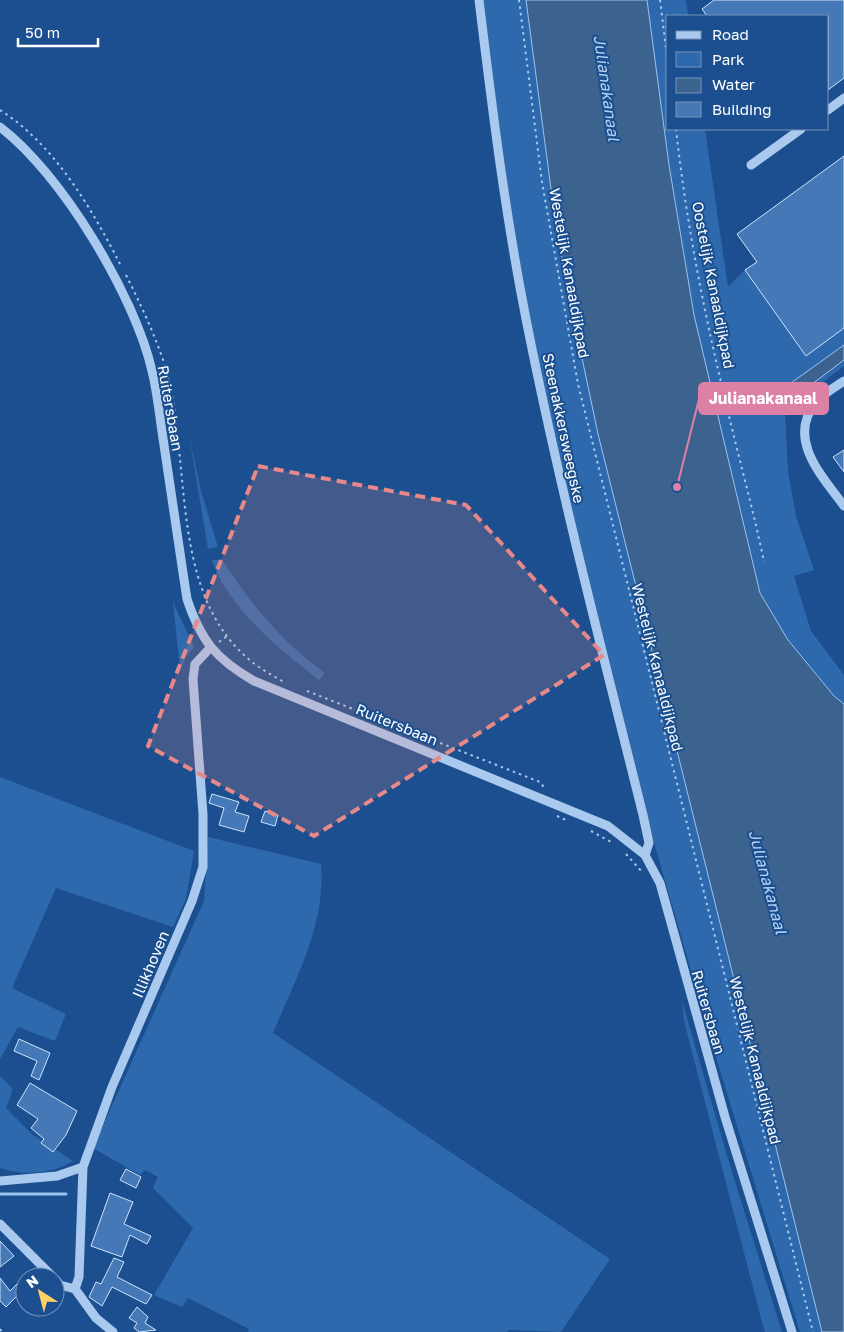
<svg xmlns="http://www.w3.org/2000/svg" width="844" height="1332" viewBox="0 0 844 1332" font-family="'Golos Text',sans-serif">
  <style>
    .green { fill: #2e69ad }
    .water { fill: #3c6290; stroke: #9cc4f0 }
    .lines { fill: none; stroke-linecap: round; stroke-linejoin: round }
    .stream { stroke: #9cc4f0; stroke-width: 3 }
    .building { fill: #4478b7; stroke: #cfe3fa }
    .path { stroke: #a9c9ee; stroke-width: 2; stroke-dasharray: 2.5 4; stroke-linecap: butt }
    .minor { stroke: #a9c9ee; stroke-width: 9 }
    .marked { fill: #e88989; fill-opacity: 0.2; stroke: #e88989; stroke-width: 4; stroke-dasharray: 10 6; stroke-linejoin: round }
    .labels { text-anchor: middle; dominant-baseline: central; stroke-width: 4; stroke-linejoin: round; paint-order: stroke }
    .street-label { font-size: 15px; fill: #fff; stroke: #1b4f8f }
    .water-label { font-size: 16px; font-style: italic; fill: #b5d3f5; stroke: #1b4f8f }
    .leader { fill: none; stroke: #dd80a5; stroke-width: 2 }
    .callout-dot { fill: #dd80a5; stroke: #1b4f8f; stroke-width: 2 }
    .callout { fill: #dd80a5; stroke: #dd80a5; stroke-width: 2 }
    .callout-label { font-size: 16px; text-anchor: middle; font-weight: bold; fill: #fff }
  </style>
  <rect width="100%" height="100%" fill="#1b4f8f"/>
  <path class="green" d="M479,0H526L553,204L565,277L598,434L822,1332H800L719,1067L631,763L532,355Z
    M647,0H686L688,16H668V129H705L728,287L745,270L806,356L844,328V366L785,411L788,471L796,516L814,570L794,576L811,631L844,675V704L834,696L788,640L760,593L694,315L669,165Z
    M189,435L201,491L218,547L208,549Z
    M212,560H222C250,603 283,643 325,673L319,680C280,650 228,608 212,560Z
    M173,602L194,647L186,657L180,670Z
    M0,777L194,851L186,899L173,927L56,888L12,988L66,1014L55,1041L18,1027L0,1059Z
    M208,837L321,864C326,925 296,978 273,1033L610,1259L561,1332L509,1330L507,1332H248L249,1329L188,1298L182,1307L154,1295L193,1228L153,1188L158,1177L145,1170L140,1175L93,1148L204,901Z
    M682,1001L728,1159L782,1332H765L763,1326L684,1021Z
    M0,1076L13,1089L6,1108L33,1135L73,1161C53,1174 22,1176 0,1168Z"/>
  <path class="water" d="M526,0H647L669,165L694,315L760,593L788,640L834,696L844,704V1332H822L598,434L565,277L553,204Z
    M844,345V360L792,399L784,388Z"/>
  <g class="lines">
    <path class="stream" d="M0,1194H66"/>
  </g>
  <path class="building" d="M714,0H844V78L828,90V16H707L702,9Z
    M844,156V328L806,356L745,270L757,262L737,234Z
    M844,450V472L833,457Z
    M212,794L239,802L235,812L249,816L244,832L219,825L224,808L209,803Z
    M265,811L278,815L275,826L261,822Z
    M19,1039L50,1053L39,1080L31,1076L37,1061L14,1051Z
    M30,1083L77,1111L66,1135L53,1152L41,1143L44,1139L31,1128L38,1119L17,1105Z
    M126,1169L141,1177L136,1188L120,1180Z
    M110,1193L133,1202L124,1224L151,1236L147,1244L130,1235L122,1257L91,1246Z
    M0,1241L14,1256L0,1267Z
    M114,1258L124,1262L117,1277L152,1295L146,1304L112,1287L102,1306L89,1297L96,1282L101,1284Z
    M25,1276V1303L18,1295L6,1307L0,1301V1278L10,1291Z
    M137,1307L148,1317L145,1323L156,1330L139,1332L134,1328L137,1323L129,1318Z"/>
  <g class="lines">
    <path class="path" d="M519,0L542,182L578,384L813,1332
      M660,0L668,64
      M0,110C55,145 92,209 121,266
      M676,129C686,221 704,313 726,403C738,456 753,508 764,562
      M126,275C141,305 156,337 166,369C191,459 170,586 243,654C255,666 270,674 284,682
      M219,642L227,636
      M307,691L540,782L546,790
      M557,816L566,820
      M591,831L611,842
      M626,854L643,873
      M0,1329L2,1332"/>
    <path class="minor" d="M479,0C492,107 505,213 526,319C559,486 602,650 643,815L649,843L645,855
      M828,110L844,98
      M0,127C61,173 135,296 152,371C158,395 160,421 164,445C172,497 179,548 187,599C201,641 216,659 254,681L608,826L645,855L660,883L725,1117L792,1332
      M751,165L801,129
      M844,381C835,387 823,394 816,402C786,439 822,476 844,506
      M0,1181L57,1176L83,1167
      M0,1224L53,1277
      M55,1279L60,1285L75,1289L96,1318L113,1332
      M75,1289L79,1277L83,1167L112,1087L192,901L203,867V814L193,679L195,664L210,648"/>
  </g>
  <path class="marked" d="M258,466L466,505L604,655L314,836L148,746Z"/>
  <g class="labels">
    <g class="street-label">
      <text transform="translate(570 273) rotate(80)">Westelijk Kanaaldijkpad</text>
      <text transform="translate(714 285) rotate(79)">Oostelijk Kanaaldijkpad</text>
      <text transform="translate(171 408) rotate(80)">Ruitersbaan</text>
      <text transform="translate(564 428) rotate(78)">Steenakkersweegske</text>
      <text transform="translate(658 667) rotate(76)">Westelijk Kanaaldijkpad</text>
      <text transform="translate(397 724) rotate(22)">Ruitersbaan</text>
      <text transform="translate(150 964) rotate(-67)">Illikhoven</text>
      <text transform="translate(709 1012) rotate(74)">Ruitersbaan</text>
      <text transform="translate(756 1060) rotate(76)">Westelijk Kanaaldijkpad</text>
    </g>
    <g class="water-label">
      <text transform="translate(607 88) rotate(82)">Julianakanaal</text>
      <text transform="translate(768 882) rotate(75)">Julianakanaal</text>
    </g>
  </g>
  <path class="leader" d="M677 487L699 399"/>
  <circle class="callout-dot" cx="677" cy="487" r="5"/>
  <rect class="callout" x="699" y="383" width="129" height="31" rx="5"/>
  <g class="callout-label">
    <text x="763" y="404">Julianakanaal</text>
  </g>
  <rect x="666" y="15" width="162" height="115" fill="#1b4f8f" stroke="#7695bc"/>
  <rect x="676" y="31" width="25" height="8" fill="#a9c9ee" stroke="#7695bc"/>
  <text x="712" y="40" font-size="15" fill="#ffffff">Road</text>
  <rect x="676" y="52" width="25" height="15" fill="#2e69ad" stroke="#7695bc"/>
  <text x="712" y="65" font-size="15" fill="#ffffff">Park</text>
  <rect x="676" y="78" width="25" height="15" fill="#3c6290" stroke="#7695bc"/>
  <text x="712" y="90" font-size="15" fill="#ffffff">Water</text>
  <rect x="676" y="102" width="25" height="15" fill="#4478b7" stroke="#7695bc"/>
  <text x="712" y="115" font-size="15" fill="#ffffff">Building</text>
  <g transform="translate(40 1292) rotate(324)"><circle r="24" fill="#1b4f8f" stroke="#7695bc"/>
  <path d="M0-4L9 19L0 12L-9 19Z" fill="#ffd166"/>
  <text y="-8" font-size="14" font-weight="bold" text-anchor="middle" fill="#ffffff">N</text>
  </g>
  <path d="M18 38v8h80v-8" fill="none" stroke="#ffffff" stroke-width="2.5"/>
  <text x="25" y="38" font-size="15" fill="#ffffff" stroke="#1b4f8f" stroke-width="4" paint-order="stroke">50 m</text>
</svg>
